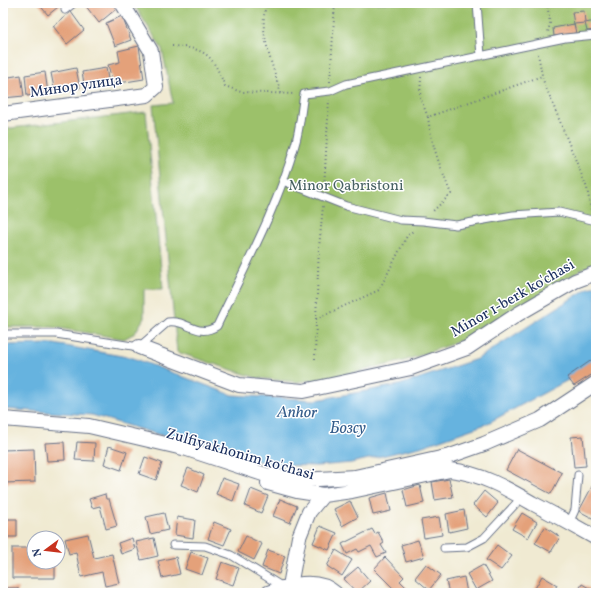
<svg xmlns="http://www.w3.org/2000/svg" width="599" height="596" viewBox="0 0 599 596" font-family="Vollkorn,serif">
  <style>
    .green { fill: #9cc16b; stroke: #5c7864 }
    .water { fill: #66b3df; stroke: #40719e }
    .building { fill: #e4a17a }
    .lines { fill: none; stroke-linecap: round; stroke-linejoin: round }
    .lane-casing { stroke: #667087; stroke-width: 9 }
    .street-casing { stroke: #667087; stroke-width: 16 }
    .path { stroke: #667087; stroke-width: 2; stroke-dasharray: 1 3; stroke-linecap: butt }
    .lane { stroke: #fff; stroke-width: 7 }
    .street { stroke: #fff; stroke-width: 14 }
    .labels { text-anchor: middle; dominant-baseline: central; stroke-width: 3; stroke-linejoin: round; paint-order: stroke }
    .street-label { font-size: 15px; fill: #1b2f5e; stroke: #fff }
    .park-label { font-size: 15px; fill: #486263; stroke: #fff }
    .water-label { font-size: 16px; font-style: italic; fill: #355d8b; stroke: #fff }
  </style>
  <rect width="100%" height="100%" fill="#fff"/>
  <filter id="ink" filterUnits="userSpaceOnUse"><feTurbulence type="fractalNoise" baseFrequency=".025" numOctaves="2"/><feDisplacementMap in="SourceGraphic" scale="8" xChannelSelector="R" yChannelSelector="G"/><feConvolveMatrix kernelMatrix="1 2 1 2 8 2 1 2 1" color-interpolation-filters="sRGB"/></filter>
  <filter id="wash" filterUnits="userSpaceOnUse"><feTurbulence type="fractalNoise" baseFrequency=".012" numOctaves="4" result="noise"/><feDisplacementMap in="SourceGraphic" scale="16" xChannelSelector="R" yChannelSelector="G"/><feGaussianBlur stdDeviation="0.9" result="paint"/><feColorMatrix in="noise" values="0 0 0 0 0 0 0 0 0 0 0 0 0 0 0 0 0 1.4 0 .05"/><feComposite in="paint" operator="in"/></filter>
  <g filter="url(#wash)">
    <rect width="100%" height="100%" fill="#f0ead2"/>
    <path class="green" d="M133,3H596V266L583,268L527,304L466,339L404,361L326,379L296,382L257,378L177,352L153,105L173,103L162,49Z
      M146,112L163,289H144V318L135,333L124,339L52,327H3V129Z"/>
    <path class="water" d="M596,286V365L486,424L420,447L351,463L317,466L275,465L201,447L92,415L3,409V345L54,344L133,358L232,395L316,400L399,385L477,359L588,288Z"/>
    <g id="blocks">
      <path class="building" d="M38,3H63L48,15Z
        M88,3H112L116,9L99,23L85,5Z
        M584,11L585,23L574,24L576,33L554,36L553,28L574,24L572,12Z
        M71,12L84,30L67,44L53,26Z
        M122,16L131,40L115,46L106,23Z
        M596,21V30L587,31L585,23Z
        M139,46L144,79L113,84L108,65L120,62L118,51Z
        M76,68L80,88L55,93L51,73Z
        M106,68L109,84L85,89L82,72Z
        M45,72L48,93L27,96L25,75Z
        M21,75L24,96L3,98V78Z
        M596,357V372L574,386L567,377Z
        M583,436L586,466L574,467L571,437Z
        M64,442L65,460L47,461L45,443Z
        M77,442L95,443L94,461L75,460Z
        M109,446L127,452L121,470L104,464Z
        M34,449L35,482L3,483V450Z
        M517,449L562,473L551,494L506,470Z
        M145,457L162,463L156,480L139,474Z
        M188,468L204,475L198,492L181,485Z
        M222,478L239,484L233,501L216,494Z
        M449,479L453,497L435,500L432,482Z
        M596,479V520L579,511Z
        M420,485L424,503L407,507L403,490Z
        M251,489L268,496L261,513L245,506Z
        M484,491L498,503L487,517L473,505Z
        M387,493L391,511L373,515L369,498Z
        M105,494L106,499H109L117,526L106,529L100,506L92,508L89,499Z
        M280,499L297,506L290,523L273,516Z
        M350,501L358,517L342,526L334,509Z
        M464,510L467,528L449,532L446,514Z
        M164,513L168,530L150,534L146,517Z
        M522,513L537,522L528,538L512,529Z
        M177,517L195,520L193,538L175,535Z
        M439,517L442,535L424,538L421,520Z
        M3,519H17V537H3Z
        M214,522L231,529L224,545L208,539Z
        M320,526L337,533L329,550L313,543Z
        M545,527L560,537L551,552L535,543Z
        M372,529L375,534L378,532L384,543L381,545L386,553L377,557L371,546L359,552L357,549L347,554L342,544Z
        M88,534L94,558L112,554L119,583L105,586L102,572L81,577L76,552L69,554L65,539Z
        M246,536L262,544L254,560L238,552Z
        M132,538L135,549L121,554L118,543Z
        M154,538L158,556L141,560L136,542Z
        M418,540L424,557L406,562L401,545Z
        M497,545L512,556L501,570L486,560Z
        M12,548H34V562H55V578H12Z
        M268,550L285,556L279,574L262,567Z
        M336,550L352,560L342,576L327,566Z
        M191,552L208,558L202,575L185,569Z
        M176,557L180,574L162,578L158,561Z
        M385,557L404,577L400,581L412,593H398L374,569Z
        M222,562L239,568L233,585L216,579Z
        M426,564L441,575L429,590L415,578Z
        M483,565L492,581L476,590L467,574Z
        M358,567L370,581L357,593L344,579Z
        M542,576L557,585L553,593L533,592Z
        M464,577L467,593H449L446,581Z
        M582,584L596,592V593H577Z
        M3,588H18V593H3Z"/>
    </g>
  </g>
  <g filter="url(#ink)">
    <use href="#blocks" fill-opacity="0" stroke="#667087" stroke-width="1"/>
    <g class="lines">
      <g class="lane-casing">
        <path id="lane" d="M477,3L481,56
          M65,10L74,3
          M283,181L346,206L401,220L423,221L456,225L513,215L559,212L596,221
          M3,334H56L139,347L168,322C187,319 197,339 217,326C245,267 277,208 295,145C300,129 301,111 304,94L330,91L346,84L565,38L596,35
          M569,523L575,510L578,475
          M173,545L205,546L231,555L283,587
          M444,548L467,547L484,538L522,497"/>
      </g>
      <g class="street-casing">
        <path id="street" d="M3,114L147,95L156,87L151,51L122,3
          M139,347L239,385L303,391L411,368L467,348L518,314L575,281L596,273
          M3,419L89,426L187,449L266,475L301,480L355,477L450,456L484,444L540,420L596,383
          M268,483L297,491L323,495L352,491L450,470C480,473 506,488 532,503C553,514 575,526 596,538
          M290,586L299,537L309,512L323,495
          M268,593C289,585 317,577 335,593"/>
      </g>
      <path class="path" d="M268,3C255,25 275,71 281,94
        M547,3L550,23L548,32
        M172,46C207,48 212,55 225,86L241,92L295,94
        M538,54L543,80L587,188L591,210
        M421,77L420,97L428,117L542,76
        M330,82L335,3
        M428,117C431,144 441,169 451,194L432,212
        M324,188L329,100
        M595,230L596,237
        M316,319L319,248L323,206
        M315,359L316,319L379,290L407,236L413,231"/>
      <use href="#lane" class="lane"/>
      <use href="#street" class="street"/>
    </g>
  </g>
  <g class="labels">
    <g class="street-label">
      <text transform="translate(76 87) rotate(-8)">Минор улица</text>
      <text transform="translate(513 299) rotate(-30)">Minor 1-berk ko'chasi</text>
      <text transform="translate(240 455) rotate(16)">Zulfiyakhonim ko'chasi</text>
    </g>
    <g class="park-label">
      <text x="346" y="186">Minor Qabristoni</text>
    </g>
    <g class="water-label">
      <text transform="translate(297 413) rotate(1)">Anhor</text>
      <text x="348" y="429">Бозсу</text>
    </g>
  </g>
  <rect width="599" height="596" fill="none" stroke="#fff" stroke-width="16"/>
  <g transform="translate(46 550) rotate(255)"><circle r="19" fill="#ffffff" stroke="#a4acbf"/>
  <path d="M0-3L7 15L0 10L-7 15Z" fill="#c8321e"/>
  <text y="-6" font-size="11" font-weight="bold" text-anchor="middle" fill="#1b2f5e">N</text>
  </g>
</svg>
